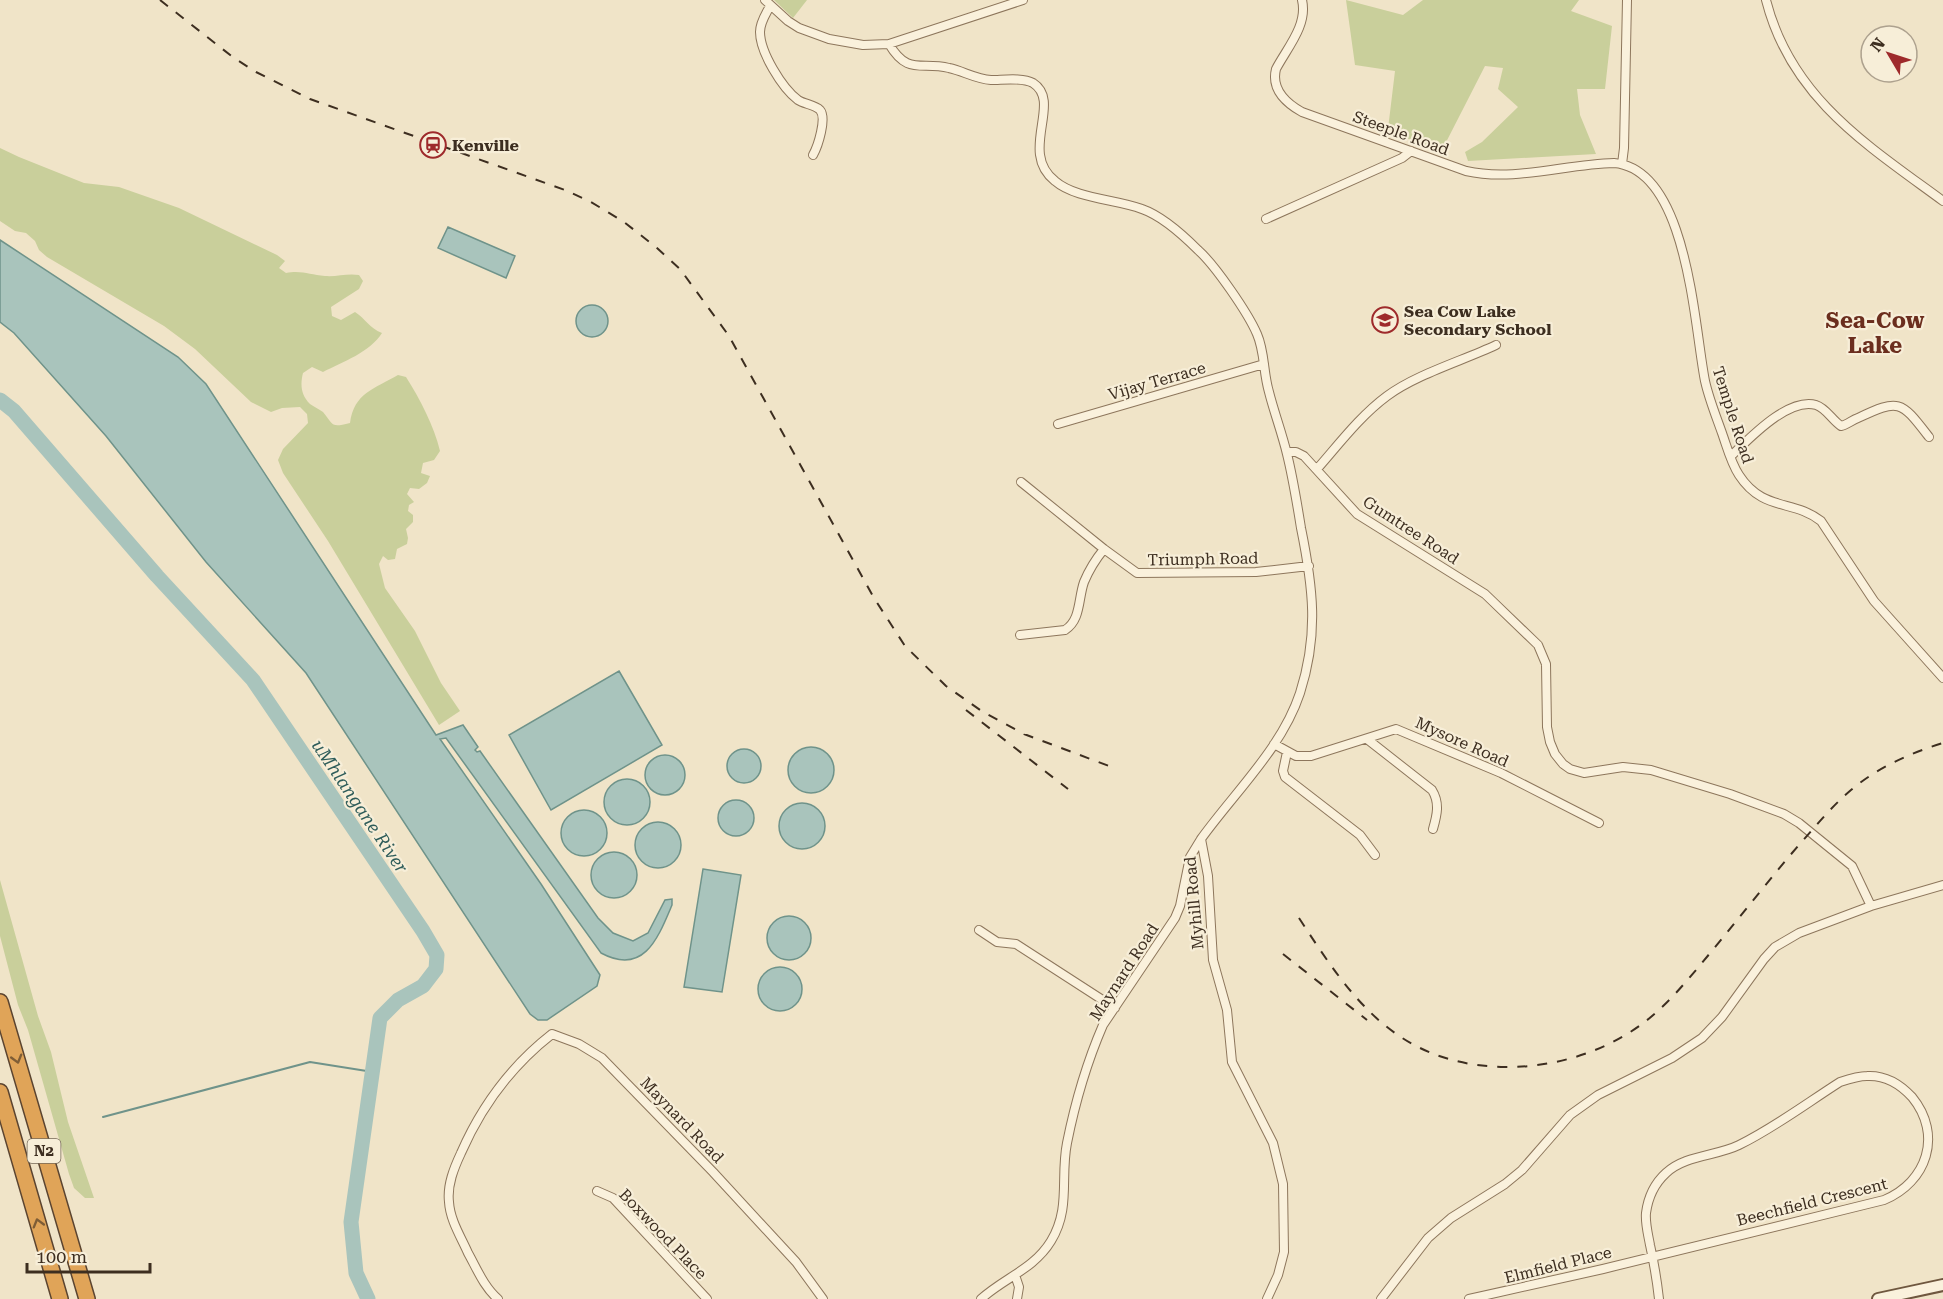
<svg xmlns="http://www.w3.org/2000/svg" width="1943" height="1299" viewBox="0 0 1943 1299" font-family="'Roboto Serif',serif">
  <style>
    .green { fill: #c9cf9b }
    .water { fill: #a9c4bc; stroke: #6f938a; stroke-width: 1.5 }
    .lines { fill: none; stroke-linecap: round; stroke-linejoin: round }
    .stream { stroke: #6f938a; stroke-width: 2 }
    .river { stroke: #a9c4bc; stroke-width: 15 }
    .minor-casing { stroke: #8d765c; stroke-width: 10 }
    .secondary-casing { stroke: #6f573f; stroke-width: 14 }
    .motorway-casing { stroke: #5b4430; stroke-width: 18 }
    .minor { stroke: #faf1dc; stroke-width: 8 }
    .secondary { stroke: #faf1dc; stroke-width: 10 }
    .motorway { stroke: #e0a458; stroke-width: 15 }
    .rail { stroke: #3d2e20; stroke-width: 2; stroke-dasharray: 10 10; stroke-linecap: butt }
    .oneway { stroke: #7e5d36 }
    .labels { text-anchor: middle; dominant-baseline: central; stroke-width: 4.5; stroke-linejoin: round; paint-order: stroke }
    .shield { fill: #f7eed8; stroke: #756857; stroke-width: 1.5 }
    .shield-label { font-size: 15px; font-weight: bold; fill: #3d2e20 }
    .street-label { font-size: 16px; fill: #3d2e20; stroke: #f7eed8 }
    .poi-label { font-size: 16px; font-weight: bold; fill: #3d2e20; stroke: #f7eed8; text-anchor: start }
    .water-label { font-size: 18px; font-style: italic; fill: #2f5d5a; stroke: #f7eed8 }
    .district-label { font-size: 22px; font-weight: bold; fill: #6b2e1e; stroke: #f7eed8 }
  </style>
  <rect width="100%" height="100%" fill="#f0e4c8"/>
  <path class="green" d="M774,0H807L793,18Z
    M1346,0L1403,15L1423,0H1579L1571,11L1612,26L1605,89H1577L1580,115L1596,154L1468,161L1465,152L1482,142L1518,107L1498,89L1503,68L1485,66L1440,154L1388,129L1395,71L1355,65Z
    M0,148L19,157L84,183L119,187L179,208L277,255L285,261L279,268L286,273C302,270 310,275 325,276C337,277 347,273 359,275L363,281L359,289L331,307L332,316L341,320L355,312C366,319 369,328 382,333C370,352 343,362 323,372L312,367L303,373C300,385 301,395 310,404C314,407 319,409 323,412C334,425 330,428 350,423C354,393 374,389 398,375L406,377C420,399 434,426 440,451L434,460L423,463L421,473L430,476L427,483L419,489L410,488L407,494L414,502L409,505L408,511L413,515V522L406,529L408,538L407,544L397,549L395,559L388,560L383,556L379,564L385,588L415,631L441,683L460,711L439,725L328,541L283,473L278,460L283,449L308,423L307,414L300,407L282,408L271,412L251,402L195,349L164,326L47,257L39,250L35,241L26,233L15,231L0,221Z
    M0,880L38,1016L51,1052L68,1122L94,1198H85L74,1188L69,1174L28,1030L18,1005L0,936Z"/>
  <path class="water" d="M448,227L515,256L506,278L438,248Z
    M0,240L178,357L206,384L436,735L463,725L478,747L475,750L477,752L480,751L598,918L613,933L633,941L648,933L665,900L672,899V905C658,938 644,976 601,953L446,738L440,739L541,884L600,975L597,986L547,1020H538L530,1014L306,673L206,562L106,436L14,333L0,322Z
    M576 321a16 16 0 1 1 32 0a16 16 0 1 1-32 0Z
    M619,671L662,745L551,810L509,735Z
    M788 770a23 23 0 1 1 46 0a23 23 0 1 1-46 0Z
    M727 766a17 17 0 1 1 34 0a17 17 0 1 1-34 0Z
    M645 775a20 20 0 1 1 40 0a20 20 0 1 1-40 0Z
    M604 802a23 23 0 1 1 46 0a23 23 0 1 1-46 0Z
    M718 818a18 18 0 1 1 36 0a18 18 0 1 1-36 0Z
    M779 826a23 23 0 1 1 46 0a23 23 0 1 1-46 0Z
    M561 833a23 23 0 1 1 46 0a23 23 0 1 1-46 0Z
    M635 845a23 23 0 1 1 46 0a23 23 0 1 1-46 0Z
    M591 875a23 23 0 1 1 46 0a23 23 0 1 1-46 0Z
    M703,869L741,875L722,992L684,987Z
    M767 938a22 22 0 1 1 44 0a22 22 0 1 1-44 0Z
    M758 989a22 22 0 1 1 44 0a22 22 0 1 1-44 0Z"/>
  <g class="lines">
    <path class="stream" d="M103,1117L310,1062L373,1072"/>
    <path class="river" d="M0,400L14,411L157,576L253,680L423,931L437,955L436,969L423,986L398,1000L380,1018L351,1222L356,1273L368,1299"/>
    <g class="minor-casing">
      <path id="minor" d="M765,0L788,21L799,28L829,39L863,45L889,44L1023,0
        M1302,0C1308,25 1287,48 1276,69C1271,89 1286,103 1302,112L1466,171C1515,182 1565,164 1614,163C1688,169 1694,326 1705,381C1709,399 1716,416 1722,433C1727,447 1731,463 1739,475C1763,512 1793,499 1821,521L1874,601L1943,678
        M1766,0C1791,98 1867,145 1943,201
        M770,6C766,14 760,22 760,32C760,52 782,88 798,100C804,104 815,105 820,110C827,118 818,146 813,155
        M889,44C908,76 921,61 949,68C963,71 976,79 991,80C1003,80 1022,77 1033,83C1063,102 1018,152 1055,181C1076,199 1116,199 1142,209C1162,216 1183,235 1198,250C1215,265 1248,313 1257,334C1265,352 1263,372 1269,392C1274,412 1282,433 1287,454C1293,478 1297,503 1301,528C1313,587 1319,634 1300,693C1282,748 1234,793 1201,839L1208,876L1213,960L1227,1010L1232,1062L1273,1143L1283,1184L1284,1252L1278,1275L1267,1299
        M1622,164L1624,148L1627,0
        M1266,219L1402,158L1411,151
        M1058,424L1264,364
        M1287,452H1296L1304,456L1357,514L1485,594L1538,645L1546,664L1547,727L1550,742L1555,754L1563,764L1570,769L1584,773L1623,767L1651,770L1730,794L1784,814L1799,823L1852,866L1871,906
        M1731,456C1749,439 1788,397 1816,405C1826,408 1832,420 1841,426C1847,425 1852,420 1858,418C1900,398 1901,401 1929,437
        M1317,469C1339,444 1360,416 1387,396C1417,374 1462,361 1496,345
        M1021,482L1104,549L1137,573L1256,572L1309,566
        M1020,635L1065,630C1081,620 1078,599 1084,582C1089,570 1095,560 1104,549
        M1367,739L1432,790C1440,803 1437,815 1433,829
        M1274,744L1296,756H1311L1396,729L1501,773L1599,823
        M1287,752L1283,771L1285,777L1360,835L1375,855
        M979,930L997,942L1016,944L1115,1008
        M597,1191L613,1198L707,1299
        M1015,1275L1019,1287L1017,1299
        M498,1299C484,1287 477,1269 468,1253C461,1237 450,1220 449,1202C447,1185 454,1168 461,1153C482,1105 511,1066 552,1034L579,1044L602,1058L713,1172L796,1262L823,1299
        M981,1299C1004,1278 1034,1269 1051,1241C1071,1208 1060,1178 1067,1143C1075,1103 1087,1062 1103,1025L1175,918L1180,906L1190,857L1201,839
        M1381,1299L1428,1238L1451,1218L1505,1184L1522,1170L1570,1115L1598,1095L1672,1058L1702,1038L1722,1017L1764,959L1775,947L1799,933L1871,906L1943,885
        M1469,1299L1603,1269L1884,1200C1927,1182 1943,1135 1912,1097C1900,1084 1885,1075 1867,1076C1858,1076 1849,1079 1840,1082C1807,1103 1774,1128 1739,1145C1717,1156 1685,1155 1666,1173C1655,1183 1648,1198 1646,1213C1645,1223 1648,1234 1650,1245C1654,1263 1657,1281 1659,1299"/>
    </g>
    <g class="secondary-casing">
      <path id="secondary" d="M1878,1299L1943,1285"/>
    </g>
    <g class="motorway-casing">
      <path id="motorway" d="M0,1002L87,1299
        M0,1092L60,1299"/>
    </g>
    <use href="#minor" class="minor"/>
    <use href="#secondary" class="secondary"/>
    <use href="#motorway" class="motorway"/>
    <path class="rail" d="M160,0L234,58L256,72L310,99L565,190L591,202L624,222L657,248L680,269L729,336L874,598L905,646L946,686L983,712L1024,734L1109,766
      M966,710L1068,789
      M1299,918C1351,998 1395,1063 1501,1067C1551,1068 1601,1054 1642,1024C1669,1004 1690,977 1711,952C1740,917 1768,881 1798,846C1815,827 1831,807 1851,790C1877,768 1910,753 1943,743
      M1283,954L1367,1020"/>
  </g>
  <defs><path id="oneway-chevron" d="M-2-3.5L2.5 0L-2 3.5" fill="none" stroke-width="1.6" stroke-linecap="round" stroke-linejoin="round" transform="scale(1.5)"/></defs>
  <g class="oneway">
    <use href="#oneway-chevron" transform="translate(17 1059) rotate(74)"/>
    <use href="#oneway-chevron" transform="translate(38 1223) rotate(-106)"/>
  </g>
  <defs>
    <g id="station-ring" transform="scale(1.35)"><circle r="9.5" fill="#f7eed8" stroke="#9e2a2b" stroke-width="1.5"/><path d="M-3-6H3Q5-6 5-4V2Q5 4 3 4L4.5 6H3L1.5 4h-3L-3 6H-4.5L-3 4Q-5 4-5 2V-4Q-5-6-3-6ZM-3.5-4v3h7v-3ZM-3.5 1v1.5H-2V1ZM2 1v1.5H3.5V1Z" fill="#9e2a2b"/></g>
    <g id="school-ring" transform="scale(1.35)"><circle r="9.5" fill="#f7eed8" stroke="#9e2a2b" stroke-width="1.5"/><path d="M0-5L7-2L0 1L-7-2ZM-4 1L0 2.5L4 1V4Q0 6-4 4Z" fill="#9e2a2b"/></g>
  </defs>
  <g fill-rule="evenodd">
    <use href="#station-ring" x="433" y="145"/>
    <use href="#school-ring" x="1385" y="320"/>
  </g>
  <g class="labels">
    <rect class="shield" x="27.5" y="1139" width="33" height="24" rx="4.5"/>
    <g class="shield-label">
      <text x="44" y="1151">N2</text>
    </g>
    <g class="street-label">
      <text transform="translate(1401 133) rotate(20)">Steeple Road</text>
      <text transform="translate(1157 381) rotate(-16)">Vijay Terrace</text>
      <text transform="translate(1733 415) rotate(72)">Temple Road</text>
      <text transform="translate(1411 530) rotate(33)">Gumtree Road</text>
      <text transform="translate(1203 559) rotate(-1)">Triumph Road</text>
      <text transform="translate(1462 742) rotate(24)">Mysore Road</text>
      <text transform="translate(1194 903) rotate(-95)">Myhill Road</text>
      <text transform="translate(1124 972) rotate(-57)">Maynard Road</text>
      <text transform="translate(682 1120) rotate(46)">Maynard Road</text>
      <text transform="translate(1812 1202) rotate(-14)">Beechfield Crescent</text>
      <text transform="translate(663 1234) rotate(46)">Boxwood Place</text>
      <text transform="translate(1558 1265) rotate(-14)">Elmfield Place</text>
    </g>
    <g class="poi-label">
      <text x="452" y="145">Kenville</text>
      <text x="1404" y="311">Sea Cow Lake<tspan x="1404" dy="18">Secondary School</tspan></text>
    </g>
    <g class="water-label">
      <text transform="translate(360 806) rotate(56)">uMhlangane River</text>
    </g>
    <g class="district-label">
      <text x="1875" y="320">Sea-Cow<tspan x="1875" dy="25">Lake</tspan></text>
    </g>
  </g>
  <g transform="translate(1889 54) rotate(309)"><circle r="28" fill="#f7eed8" stroke="#ada18e" stroke-width="1.5"/>
  <path d="M0-4.5L10 22L0 15L-10 22Z" fill="#9e2a2b"/>
  <text y="-9" font-size="16" font-weight="bold" text-anchor="middle" fill="#3d2e20">N</text>
  </g>
  <path d="M27 1263v9h123v-9" fill="none" stroke="#3d2e20" stroke-width="3"/>
  <text x="36" y="1263" font-size="18" fill="#3d2e20" stroke="#f7eed8" stroke-width="4.5" paint-order="stroke">100 m</text>
</svg>
